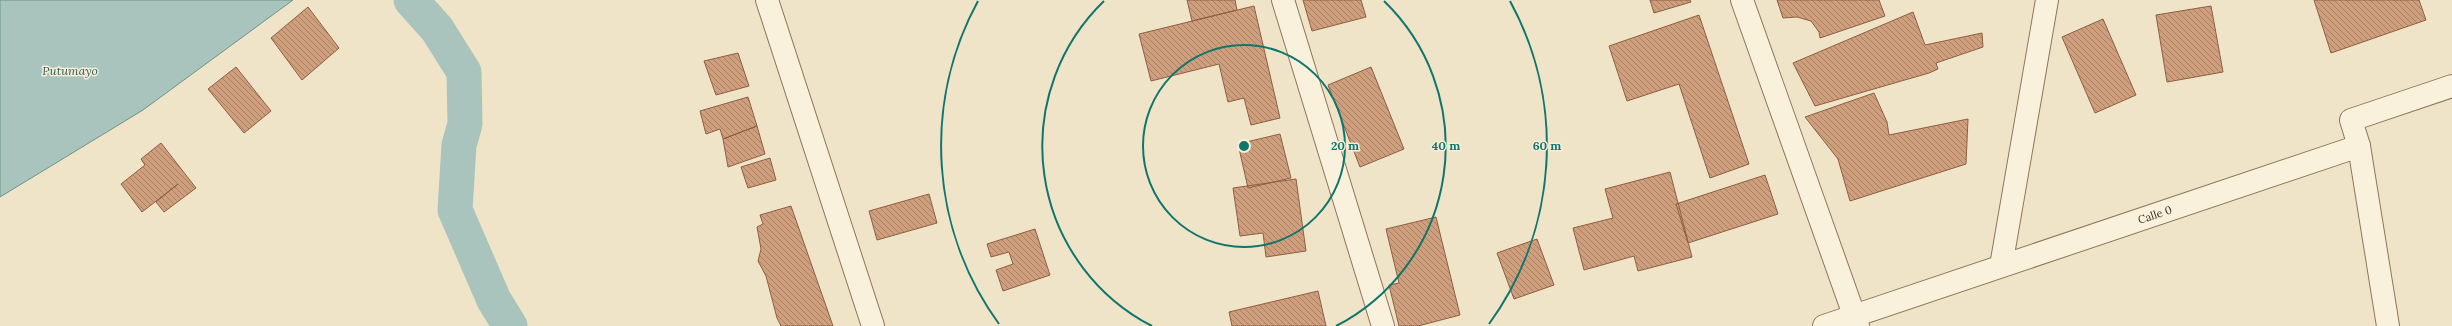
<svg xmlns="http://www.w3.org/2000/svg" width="2452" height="326" viewBox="0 0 2452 326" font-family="Lora,serif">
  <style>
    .water { fill: #a9c4bc; stroke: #6f938a }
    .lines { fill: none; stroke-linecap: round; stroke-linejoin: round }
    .canal { stroke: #a9c4bc; stroke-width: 35 }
    .building { fill: url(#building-back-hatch); stroke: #8d5f41 }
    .pedestrian-casing { stroke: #8d765c; stroke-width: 24 }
    .minor-casing { stroke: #8d765c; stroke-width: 24 }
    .pedestrian { stroke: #faf1dc; stroke-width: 22 }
    .minor { stroke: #faf1dc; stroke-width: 22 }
    .ring { fill: none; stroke: #0f766e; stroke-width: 2 }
    .labels { text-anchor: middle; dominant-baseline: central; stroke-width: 3; stroke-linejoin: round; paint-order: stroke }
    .street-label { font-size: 11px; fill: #3d2e20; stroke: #f7eed8 }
    .water-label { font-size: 12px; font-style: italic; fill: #2f5d5a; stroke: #f7eed8 }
    .centre { fill: #0f766e; stroke: #f7eed8; stroke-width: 2 }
    .ring-label { font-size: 12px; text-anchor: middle; font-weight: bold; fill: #0f766e; stroke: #f7eed8; stroke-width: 3; stroke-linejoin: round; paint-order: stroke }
  </style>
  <defs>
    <pattern id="building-back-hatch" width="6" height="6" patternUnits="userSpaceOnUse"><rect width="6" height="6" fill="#cf9f7d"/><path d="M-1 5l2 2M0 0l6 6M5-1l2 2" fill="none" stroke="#a98266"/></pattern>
  </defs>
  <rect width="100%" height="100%" fill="#f0e4c8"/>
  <path class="water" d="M0,0H293L143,110L0,197Z"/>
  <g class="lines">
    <path class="canal" d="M411,0L437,29L464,72L465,124L459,145L455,210L494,300L510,326"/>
  </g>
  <path class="building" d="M1187,0H1235L1237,10L1192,21Z
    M1303,0H1361L1366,17L1312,31Z
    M1650,0H1690L1691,2L1654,13Z
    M1777,0H1879L1885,16L1820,38L1819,32L1811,21L1797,17L1783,18Z
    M2314,0H2419L2426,20L2331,53Z
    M1254,6L1280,118L1251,125L1244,98L1228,102L1219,64L1151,81L1139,34Z
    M2211,6L2223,72L2167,82L2156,15Z
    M308,7L339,48L302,80L271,38Z
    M1913,12L1925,45L1982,33L1983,47L1936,63L1938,69L1929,73L1815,106L1793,63Z
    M1699,15L1749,164L1710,178L1679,84L1627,101L1609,46Z
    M2103,19L2136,95L2095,113L2062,37Z
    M738,53L749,86L716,95L704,61Z
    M236,67L271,111L244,133L208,89Z
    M1371,67L1404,149L1360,167L1328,85Z
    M1874,93L1887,122L1889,135L1968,119L1966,164L1850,201L1838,159L1805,117Z
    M748,97L757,126L723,139L720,129L706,134L700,111Z
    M757,126L765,154L728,167L723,139Z
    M1280,134L1291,178L1248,188L1238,144Z
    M161,143L196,188L164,212L156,202L178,184L142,212L121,184L145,165L141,159Z
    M770,158L776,180L748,188L741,167Z
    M1670,172L1692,257L1638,271L1634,256L1584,270L1573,228L1613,218L1605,189Z
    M1765,175L1778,214L1688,243L1676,204Z
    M1296,179L1306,251L1266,257L1263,233L1240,236L1233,188Z
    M929,194L937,223L877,240L869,211Z
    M791,206L833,326H781L777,318L766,276L758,261L761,249L757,227L763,224L760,215Z
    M1436,217L1460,315L1418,326H1399L1389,285L1399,283L1386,229Z
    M1035,229L1050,275L1003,291L996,270L1013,264L1009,252L991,257L987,244Z
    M1537,239L1554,285L1514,299L1497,253Z
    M1318,291L1326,326H1232L1229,312Z"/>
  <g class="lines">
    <g class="pedestrian-casing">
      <path id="pedestrian" d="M767,0L873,326"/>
    </g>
    <g class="minor-casing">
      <g id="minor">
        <path d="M1283,0L1383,326"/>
        <path d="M1742,0L1858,326"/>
        <path d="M2359,146L2388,326"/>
        <path d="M2001,266L2047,0"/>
        <path id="s1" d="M1824,326L2359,146L2351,120L2452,86"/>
      </g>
    </g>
    <use href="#pedestrian" class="pedestrian"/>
    <use href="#minor" class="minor"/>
  </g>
  <g class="ring">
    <circle cx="1244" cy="146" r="101"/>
    <path d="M1152 326A202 202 0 0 1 1104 1M1384 1A202 202 0 0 1 1336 326"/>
    <path d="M999 324A303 303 0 0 1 978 1M1510 1A303 303 0 0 1 1489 324"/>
  </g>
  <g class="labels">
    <g class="street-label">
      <text stroke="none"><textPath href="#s1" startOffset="349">Calle 0</textPath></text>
    </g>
    <g class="water-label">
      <text x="70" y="70">Putumayo</text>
    </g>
  </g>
  <circle cx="1244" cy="146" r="6" class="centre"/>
  <g class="ring-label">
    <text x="1345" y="150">20 m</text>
    <text x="1446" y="150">40 m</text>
    <text x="1547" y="150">60 m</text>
  </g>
</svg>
